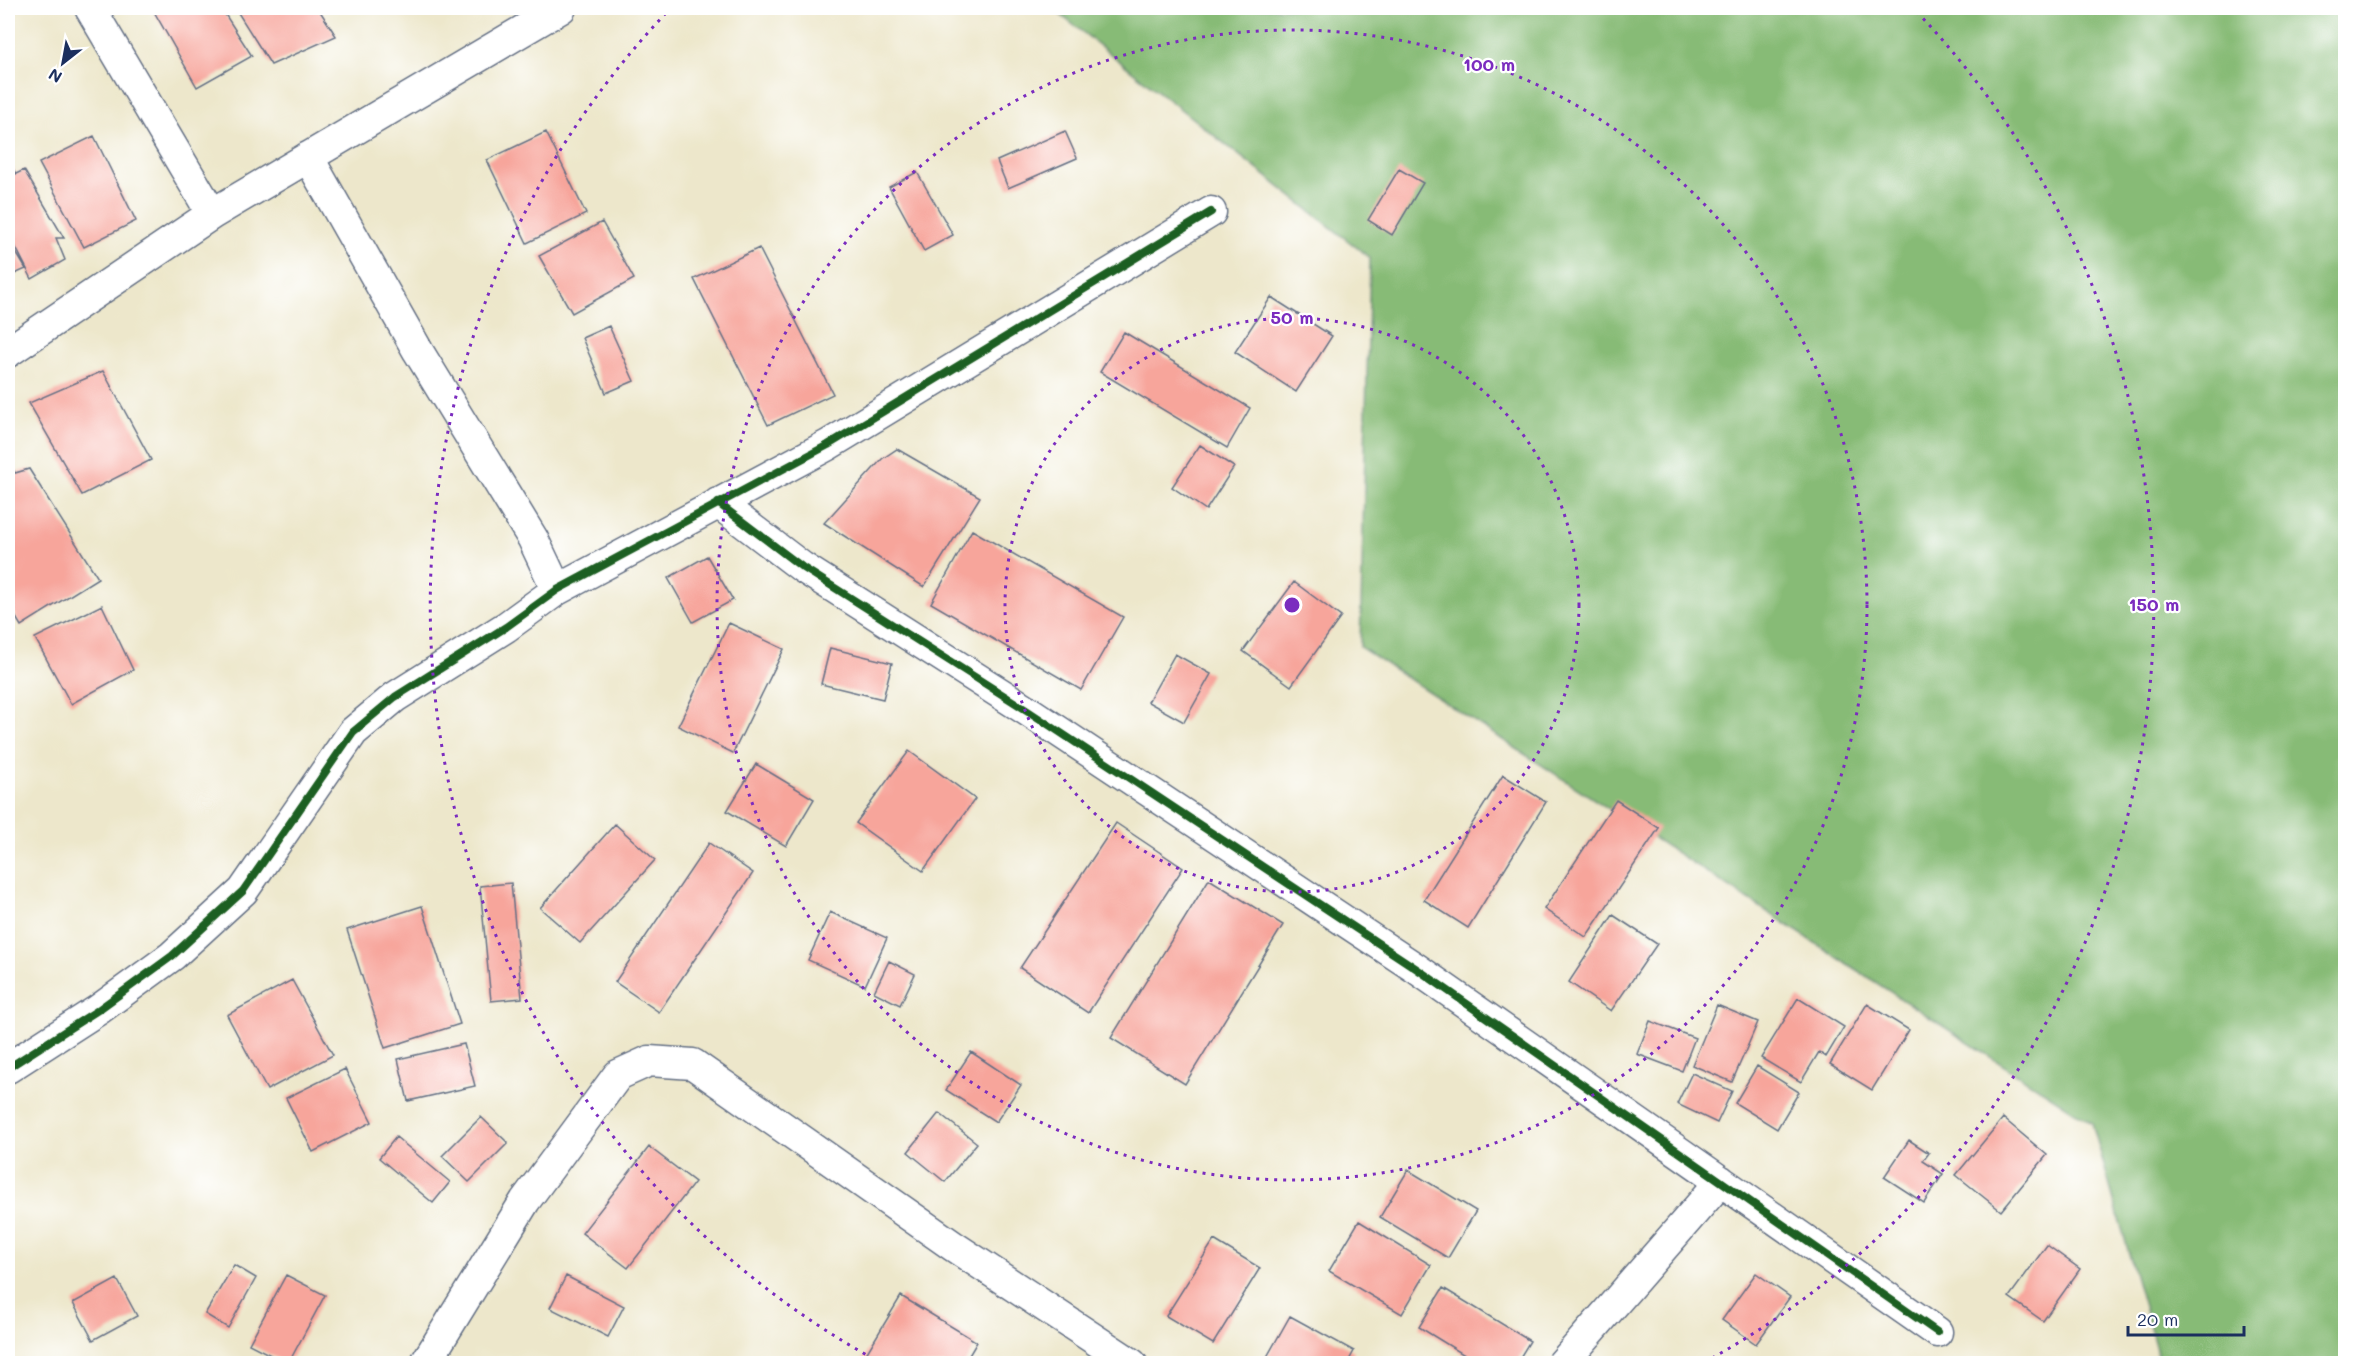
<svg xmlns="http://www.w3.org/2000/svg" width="2353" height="1371" viewBox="0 0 2353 1371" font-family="Mali,sans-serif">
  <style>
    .forest { fill: #87bb76; stroke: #51756a; stroke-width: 1.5 }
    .building { fill: #f7a59b }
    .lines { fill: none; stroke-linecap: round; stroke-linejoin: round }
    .minor-casing { stroke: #646f84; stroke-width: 33 }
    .minor { stroke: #fff; stroke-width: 30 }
    .cycleway-casing { stroke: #fff; stroke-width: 11 }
    .cycleway { stroke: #1b5e20; stroke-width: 8 }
    .ring { fill: none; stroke: #7b2cbf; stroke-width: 3; stroke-dasharray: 3 6 }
    .centre { fill: #7b2cbf; stroke: #fff; stroke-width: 3 }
    .ring-label { font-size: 18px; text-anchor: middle; font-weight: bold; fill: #7b2cbf; stroke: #fff; stroke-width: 4.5; stroke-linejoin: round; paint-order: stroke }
  </style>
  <rect width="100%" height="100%" fill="#fff"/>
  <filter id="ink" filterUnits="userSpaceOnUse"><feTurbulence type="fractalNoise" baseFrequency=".0167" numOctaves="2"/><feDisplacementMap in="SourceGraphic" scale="12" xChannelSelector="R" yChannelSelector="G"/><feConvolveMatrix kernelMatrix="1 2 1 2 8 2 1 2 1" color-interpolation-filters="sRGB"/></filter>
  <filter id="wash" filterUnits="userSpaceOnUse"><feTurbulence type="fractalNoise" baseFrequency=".008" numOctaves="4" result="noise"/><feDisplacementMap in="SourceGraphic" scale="24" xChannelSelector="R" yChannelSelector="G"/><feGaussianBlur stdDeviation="1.35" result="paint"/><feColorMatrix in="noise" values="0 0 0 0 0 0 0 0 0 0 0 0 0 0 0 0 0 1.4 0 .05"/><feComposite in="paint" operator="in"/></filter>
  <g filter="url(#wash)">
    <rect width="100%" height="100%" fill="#ede7cb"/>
    <path class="forest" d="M1052,8H2345V1363H2160L2092,1123L1360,647L1370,258Z"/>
    <g id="blocks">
      <path class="building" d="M152,8H221L252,56L197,87Z
        M235,8H318L336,36L271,65Z
        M1065,131L1077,158L1008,188L997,161Z
        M546,132L586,214L527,243L487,160Z
        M94,136L136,221L84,247L39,163Z
        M8,160L16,174L24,170L64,238H56L65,260L32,279L8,232Z
        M1399,169L1423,183L1392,235L1368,220Z
        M917,172L953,235L924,251L889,187Z
        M602,222L634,279L572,313L539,256Z
        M8,239L26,269L8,277Z
        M759,248L833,394L768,425L694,279Z
        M1271,297L1332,336L1296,392L1235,352Z
        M609,326L634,381L606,393L582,338Z
        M1124,332L1250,408L1227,448L1100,372Z
        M103,371L151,460L82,495L29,403Z
        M1200,445L1234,467L1206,510L1172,487Z
        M897,449L980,497L924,587L824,523L882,459Z
        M8,461L15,473L29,469L98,578L21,626L8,604Z
        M972,530L1123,617L1081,690L931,603Z
        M707,556L733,600L693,622L668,578Z
        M1294,582L1341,617L1291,686L1243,651Z
        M102,605L133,670L71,704L35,638Z
        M729,623L784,649L733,753L678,726Z
        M830,648L892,663L883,699L821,684Z
        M1175,654L1211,674L1184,722L1148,702Z
        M909,751L975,799L923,871L856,823Z
        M756,764L814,799L786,846L727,811Z
        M1503,775L1546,802L1468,928L1424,900Z
        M1616,800L1659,828L1586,937L1544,909Z
        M1116,823L1183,868L1088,1013L1020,968Z
        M615,824L655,860L580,943L540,908Z
        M709,843L753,873L659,1012L615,982Z
        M1209,879L1283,925L1185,1084L1111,1038Z
        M511,883L522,998L491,1001L480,886Z
        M422,906L460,1024L385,1048L347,930Z
        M830,912L887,938L865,986L808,960Z
        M1613,915L1657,944L1611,1011L1569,982Z
        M889,961L915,974L900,1005L874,992Z
        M292,980L333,1055L267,1090L227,1015Z
        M1798,998L1844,1027L1826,1057L1819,1052L1801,1082L1761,1058Z
        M1867,1004L1909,1030L1872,1090L1830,1064Z
        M1717,1005L1758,1022L1732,1082L1692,1065Z
        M1650,1021L1695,1038L1682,1071L1637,1054Z
        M464,1044L475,1086L408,1101L398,1059Z
        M971,1052L1021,1085L996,1122L946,1090Z
        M1757,1066L1799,1092L1777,1129L1735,1103Z
        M345,1069L372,1122L313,1152L286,1098Z
        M1692,1073L1732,1091L1717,1123L1677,1104Z
        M939,1113L977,1143L945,1182L908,1152Z
        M481,1117L508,1143L469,1182L442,1156Z
        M2003,1118L2047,1155L2001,1211L1956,1175Z
        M396,1137L450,1182L433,1203L379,1158Z
        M1909,1140L1929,1153L1923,1161L1943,1174L1924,1203L1884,1177Z
        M649,1147L695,1182L628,1268L582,1233Z
        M1408,1170L1476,1211L1448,1258L1380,1217Z
        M1359,1221L1431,1265L1402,1314L1329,1271Z
        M1214,1240L1260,1268L1213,1344L1166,1316Z
        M2047,1245L2080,1269L2043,1321L2009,1297Z
        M234,1265L256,1278L228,1328L205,1314Z
        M1756,1273L1790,1297L1756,1344L1722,1320Z
        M286,1275L325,1295L288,1364L249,1344Z
        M566,1276L624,1306L608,1337L550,1308Z
        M117,1279L137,1316L93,1340L73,1303Z
        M1443,1288L1530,1341L1516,1364H1479L1419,1327Z
        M901,1296L977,1342L964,1364H860Z
        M1290,1316L1354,1351L1347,1364H1263Z"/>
    </g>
  </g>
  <g filter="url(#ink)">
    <use href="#blocks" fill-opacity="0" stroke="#646f84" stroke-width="1.5"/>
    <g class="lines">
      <g class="minor-casing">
        <path id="minor" d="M90,8L212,214
          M308,157L418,351L533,539L557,590
          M8,352L212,214L561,8
          M718,503L802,567L1028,711L1417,969L1937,1332
          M8,1068L98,1010L172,956L243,891L353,732L395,697L506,627L557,590L828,445L1211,212
          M425,1364L525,1201L618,1075L649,1061L693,1064L953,1246L1132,1364
          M1562,1364L1721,1181"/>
      </g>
      <use href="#minor" class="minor"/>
      <g class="cycleway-casing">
        <path id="cycleway" d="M718,503L802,567L1028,711L1417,969L1937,1332
          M8,1068L98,1010L172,956L243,891L353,732L395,697L506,627L557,590L828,445L1211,212"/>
      </g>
      <use href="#cycleway" class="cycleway"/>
    </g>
  </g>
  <g class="ring">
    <circle cx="1292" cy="605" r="287"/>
    <circle cx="1292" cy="605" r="575"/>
    <path d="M881 1363A862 862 0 0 1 667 12M1917 12A862 862 0 0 1 1703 1363"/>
  </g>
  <circle cx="1292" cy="605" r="9" class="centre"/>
  <g class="ring-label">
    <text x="1489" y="71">100 m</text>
    <text x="1292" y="324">50 m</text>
    <text x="2154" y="611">150 m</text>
  </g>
  <rect width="2353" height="1371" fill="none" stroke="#fff" stroke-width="30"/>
  <g transform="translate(63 63) rotate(211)" stroke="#ffffff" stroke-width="4.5" paint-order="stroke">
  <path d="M0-4.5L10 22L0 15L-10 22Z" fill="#1b2f5e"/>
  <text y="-9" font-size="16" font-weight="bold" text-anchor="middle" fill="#1b2f5e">N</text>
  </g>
  <path d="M2128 1326v9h116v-9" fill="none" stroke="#1b2f5e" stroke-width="3"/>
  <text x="2137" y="1326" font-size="18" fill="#1b2f5e" stroke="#ffffff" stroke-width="4.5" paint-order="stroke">20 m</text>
</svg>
